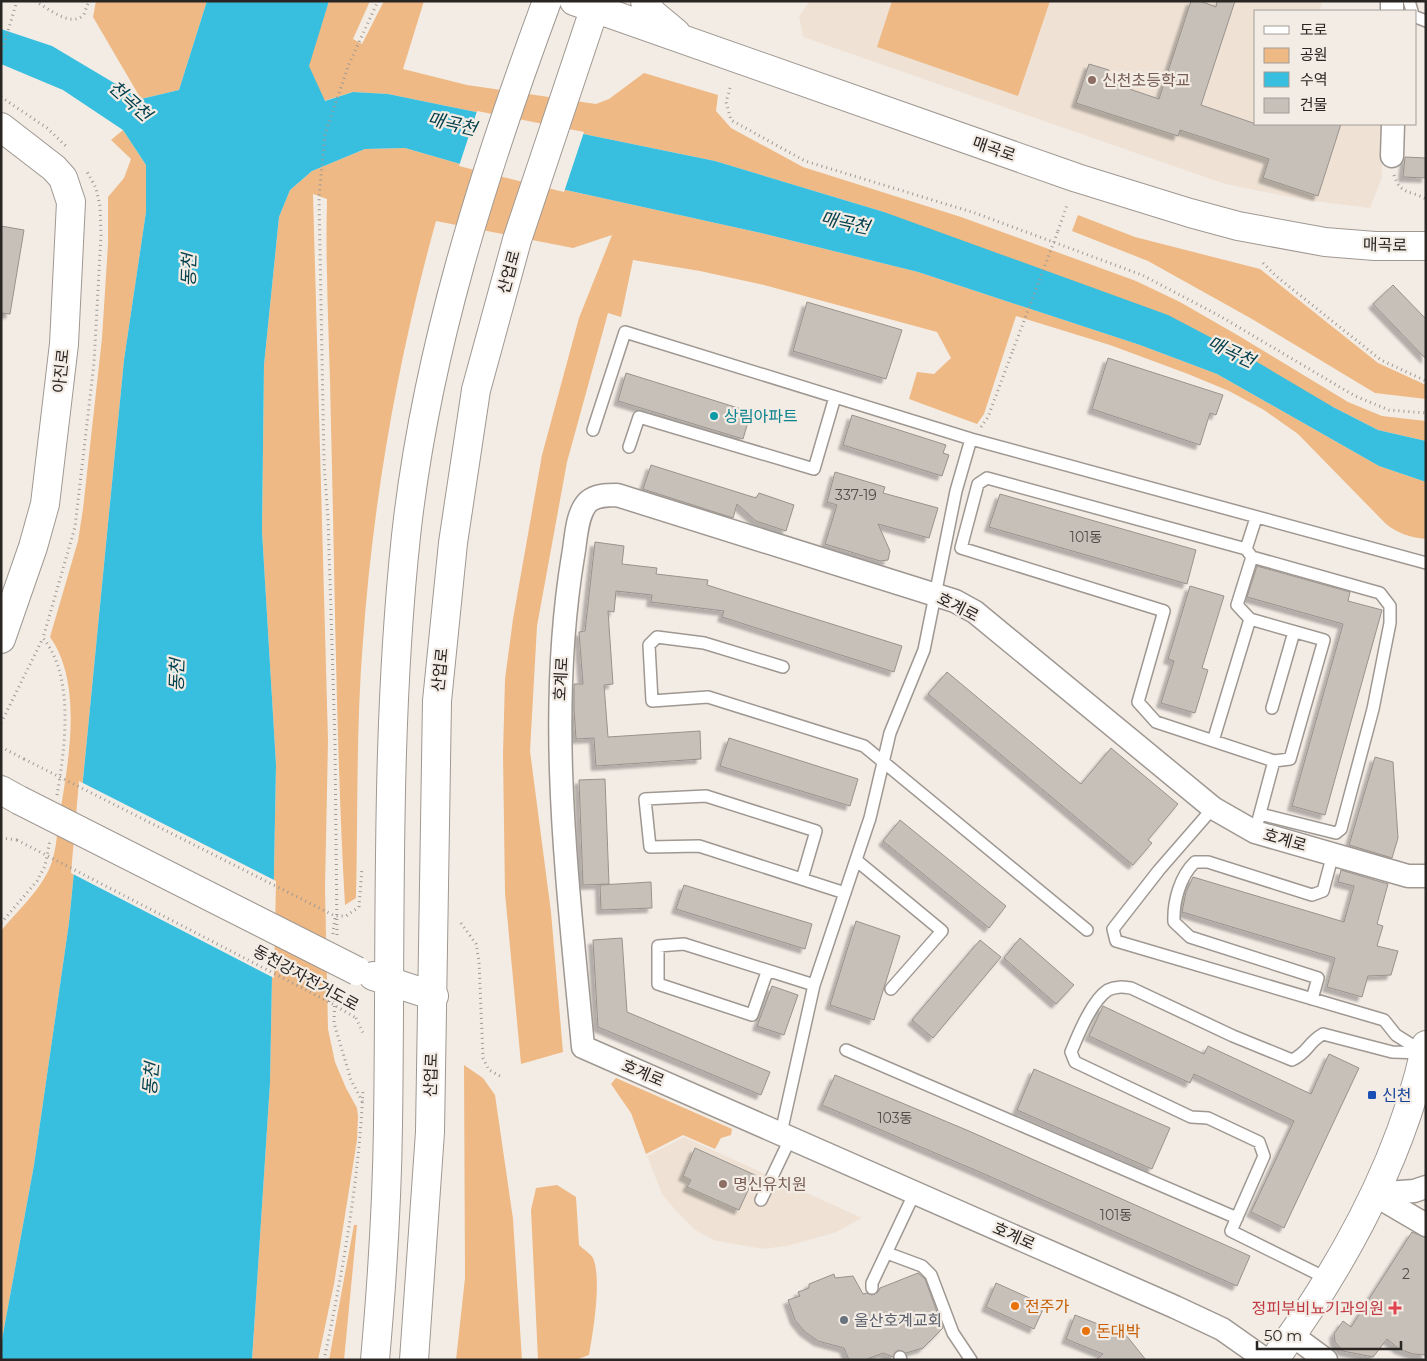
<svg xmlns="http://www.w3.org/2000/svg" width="1427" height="1361" viewBox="0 0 1427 1361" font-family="Montserrat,'Noto Sans KR',sans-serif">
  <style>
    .built { fill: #efe2d5 }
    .green { fill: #eeb984 }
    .water { fill: #38bede }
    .pier { fill: #f3ece5 }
    .building { fill: #c7c0b9; stroke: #99928c; filter: url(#shadow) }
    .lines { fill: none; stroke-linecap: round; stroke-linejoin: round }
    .lane-casing { stroke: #9f9892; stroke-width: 14 }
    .street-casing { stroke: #9f9892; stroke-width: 25 }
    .secondary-casing { stroke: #9f9892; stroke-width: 30 }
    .path { stroke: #9e9994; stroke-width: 3; stroke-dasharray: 1 4; stroke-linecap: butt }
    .lane { stroke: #fff; stroke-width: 11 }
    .street { stroke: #fff; stroke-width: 22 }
    .secondary { stroke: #fff; stroke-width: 28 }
    .secondary-bridge-casing { stroke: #9f9892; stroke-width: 30; stroke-linecap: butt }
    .path-bridge { stroke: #9e9994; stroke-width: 3; stroke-dasharray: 1 4; stroke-linecap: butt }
    .secondary-bridge { stroke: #fff; stroke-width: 28 }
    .education-dot { fill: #8d6e63; stroke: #f3ece5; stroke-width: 2 }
    .culture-dot { fill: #0f9aa8; stroke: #f3ece5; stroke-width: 2 }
    .transit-dot { fill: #1a4fb4; stroke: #f3ece5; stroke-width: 2 }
    .food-dot { fill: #e8710a; stroke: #f3ece5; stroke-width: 2 }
    .health-dot { fill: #e0444e; stroke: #f3ece5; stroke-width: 2 }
    .worship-dot { fill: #6b7280; stroke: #f3ece5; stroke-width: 2 }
    .labels { text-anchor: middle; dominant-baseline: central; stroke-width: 4.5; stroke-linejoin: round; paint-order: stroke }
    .number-label { font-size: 14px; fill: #504c48 }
    .education-label { font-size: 16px; fill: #785e54; stroke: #f3ece5; text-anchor: start }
    .street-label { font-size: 16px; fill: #282522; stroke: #f3ece5 }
    .culture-label { font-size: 16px; fill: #0d838f; stroke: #f3ece5; text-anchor: start }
    .transit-label { font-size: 16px; fill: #164399; stroke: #f3ece5; text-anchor: start }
    .food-label { font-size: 16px; fill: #c56008; stroke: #f3ece5; text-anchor: start }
    .health-label { font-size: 16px; fill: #be3a42; stroke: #f3ece5; text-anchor: end }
    .worship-label { font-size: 16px; fill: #5b616d; stroke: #f3ece5; text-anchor: start }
    .water-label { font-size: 18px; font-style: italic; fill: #03404d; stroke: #f3ece5 }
  </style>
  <defs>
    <filter id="shadow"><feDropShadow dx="-4.5" dy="4.5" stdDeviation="1" flood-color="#0004"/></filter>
  </defs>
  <rect width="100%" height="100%" fill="#f3ece5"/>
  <path class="built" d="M810,1H1322L1320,11H1256V124H1382V177L1370,208L1305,200L1225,184L803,37L799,16Z
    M684,1137L862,1218L834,1233L787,1246L763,1249L716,1241L695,1230L676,1211L662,1194L647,1156Z"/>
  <path class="green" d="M96,1H207L179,90L141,99L93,17Z
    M329,1H370L353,39L362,44L384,1H424L403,69L467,85L596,104L609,99L644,73L718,95L716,111L731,128L803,167L961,217L1136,281L1180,302L1239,336L1348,402L1382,416L1426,421V441L1378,430L1333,407L884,212L715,161L388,94L353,92L324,101L308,66Z
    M892,1H1050L1018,96L877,47Z
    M123,130L146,165V212L124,360L69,923L34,1165L1,1345V931C17,911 40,891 50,867C56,853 57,834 59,819C68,764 84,685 50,637L78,541L83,509L102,338L108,244V197L124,178L131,159L111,140Z
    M405,148L502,176L761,233L918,272L1140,345L1217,374L1379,466L1426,482V539C1409,537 1399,534 1386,524L1298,434L1264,410L1229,391L1188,374L1110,345L1016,316L984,414L977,424L909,399L917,372L934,374L951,358L937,332L764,285L700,271L633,260L621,317L608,313L567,462L537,626L530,751L551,912L563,1052L521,1064L505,893L503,754L505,679L513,619L542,455L579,318L612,235L573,248L436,221C398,358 373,500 363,641C356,727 358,813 356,898L345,905C336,746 335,586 331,426C330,350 325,275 327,199L313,194L328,741L325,888L328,1029L335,1062L346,1088L357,1108L358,1117L357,1140L334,1284L318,1360H252L270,1083L276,765L262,531L264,365L279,217L290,190L312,171L365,149Z
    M1078,215L1135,237L1260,269L1378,363L1426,385V399L1375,393L1252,319L1148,261L1072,231Z
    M464,1065L483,1078L495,1095L513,1219L522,1360H456L465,1278Z
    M616,1078L732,1129L731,1135L721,1138L715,1149L683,1135L646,1154L631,1113L611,1084Z
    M557,1185L576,1197L579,1245C583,1249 591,1254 593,1258C602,1279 593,1333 589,1355L575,1360H538L531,1210L536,1188Z
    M354,1225H357L344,1360H329Z"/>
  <path class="water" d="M207,1H329L309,66L325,101L353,92L388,94L715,161L884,212L1168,315L1252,359L1333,407L1378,430L1426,441V482L1379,466L1217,374L1140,345L918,272L761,233L502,176L405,148L365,149L312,171L290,190L279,217L264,365L262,531L276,765L270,1083L252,1360H1V1345L34,1165L69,923L124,360L146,212V165L123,130L63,90L1,64V29L52,46L141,99L179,90Z"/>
  <path class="pier" d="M477,111L584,132L564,192L459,166Z
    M79,781L276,881L274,978L71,873Z"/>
  <path class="building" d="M1191,1H1200L1216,7L1217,1H1235L1201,105L1256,124H1341L1318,196L1263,178L1269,159L1180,130L1178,136L1076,103L1089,64L1109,70L1106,81L1159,99Z
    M1405,157L1426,158V178L1403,177Z
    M1,226L24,230L10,314L1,313Z
    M1393,285L1426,319V359L1373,304Z
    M807,302L902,330L886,379L793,351Z
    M1108,358L1223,395L1216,415L1210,413L1200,445L1092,409Z
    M626,373L751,412L743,439L618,401Z
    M852,415L946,445L943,453L949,455L942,476L843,445Z
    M651,465L756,498L759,493L794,505L786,531L756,521L737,504L733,518L643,489Z
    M835,472L885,487L883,493L938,508L929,538L878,524L890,551L888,560L880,561L825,544L837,505L827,502Z
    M1000,494L1196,550L1187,584L989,527Z
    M595,542L624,546L622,564L657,568L656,574L708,580L707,585L902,646L894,672L722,617L724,611L651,602L652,595L616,591L614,612L608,611L613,684L604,685L608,737L700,731L701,759L596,766L594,738L576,739L574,709V684H583L579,632L585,631Z
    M1257,566L1350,592L1348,601L1382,610L1325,815L1292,806L1343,624L1247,597Z
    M1190,586L1224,596L1202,668L1208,670L1195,713L1161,703L1174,661L1168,659Z
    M947,672L1081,784L1111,748L1178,804L1148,840L1152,843L1133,865L928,694Z
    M729,738L858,779L850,806L720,766Z
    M1375,757L1393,762L1398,838L1392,858L1349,845Z
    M605,779L609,884L583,885L579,780Z
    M900,820L1006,906L989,928L883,841Z
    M1341,870L1388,884L1377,924L1383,926L1377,946L1398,951L1391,975L1368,976L1362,997L1327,987L1335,958L1182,912L1186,892L1193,877L1344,922L1354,886L1338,882Z
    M651,882L652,908L601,910L600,885Z
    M684,885L812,924L805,949L676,909Z
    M856,921L900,936L874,1020L830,1005Z
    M622,938L627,1012L770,1072L761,1095L598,1027L593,940Z
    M1020,938L1074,985L1056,1004L1004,958Z
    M980,940L1001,957L933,1038L912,1020Z
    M772,986L798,995L784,1035L757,1026Z
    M1103,1006L1204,1054L1208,1046L1311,1094L1329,1054L1359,1068L1284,1228L1251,1212L1294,1121L1194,1074L1190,1083L1089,1036Z
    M1034,1069L1170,1128L1152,1169L1017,1110Z
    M835,1075L969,1131L1250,1256L1237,1286L982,1173L822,1105Z
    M695,1148L755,1175L739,1210L687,1187L691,1180L683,1176Z
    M1412,1232L1426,1238V1355L1413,1354L1399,1349L1387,1339L1373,1357L1343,1351L1335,1342L1334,1334L1343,1321L1351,1327Z
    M918,1273L925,1279L943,1328L923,1348L906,1353L898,1350L893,1357L883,1353L865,1360H849L844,1348L818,1341L804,1331L795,1320L788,1300L800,1296L798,1292L809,1288V1284L834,1274L835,1278L853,1276L863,1294L867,1293L872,1295L878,1292L880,1288Z
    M996,1283L1045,1305L1034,1329L986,1307Z
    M1075,1315L1126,1335L1146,1360H1096L1103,1354L1066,1339Z"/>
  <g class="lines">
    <g class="lane-casing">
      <path id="lane" d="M1409,1L1412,11
        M1416,17L1426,21
        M593,430L625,332L971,439L1426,563
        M629,447L639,417L814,469L835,397
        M1246,549L1252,557L1380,593L1390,606V623L1373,709L1341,829L1336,833L1260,814
        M1252,557L1237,605L1250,619L1324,640L1290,759L1274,761
        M783,667L704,643L657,637L649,645L652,701L708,697L864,746L1087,930
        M1272,708L1294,632
        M1213,741L1250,619
        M1213,808L1159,870L1113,929L1116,941L1384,1020L1396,1035L1423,1052
        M1255,832L1274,761L1156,722L1138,702L1164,611L961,548L978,484L987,478L1246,549L1256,518
        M856,860L942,931L891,989
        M802,879L816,831L706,796L645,799L650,847L699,846L845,893
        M767,972L752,1015L658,984V946L684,944L814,985
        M1312,999L1318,978L1190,937L1174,922C1173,902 1180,876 1195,862H1208L1312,895L1323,891L1333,854
        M846,1050L1237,1218
        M781,1133L814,985L870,818L890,733L924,650L956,491L971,439
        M761,1200L791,1137
        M887,1253L922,1266L931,1275L953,1333L971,1360
        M1328,1279L1231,1231L1264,1156L1259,1142L1208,1118L1191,1117L1075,1062L1071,1052C1078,1035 1092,1000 1108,990C1116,986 1123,987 1131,988L1233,1036L1292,1060C1309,1052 1307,1043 1323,1034L1392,1052L1424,1053
        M872,1288V1283L915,1192
        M900,1357L901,1360"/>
    </g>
    <g class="street-casing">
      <path id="street" d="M1392,1V11
        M1392,156L1393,124
        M1373,1194L1426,1225
        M1373,1194L1414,1191L1426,1187
        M1292,1335L1326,1360
        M1266,1360L1222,1329L1175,1307L583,1047C568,884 546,719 573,556C576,541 576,514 588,502C596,495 607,495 617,495L955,601L975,612L1213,808L1255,832L1408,876H1426"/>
    </g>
    <g class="secondary-casing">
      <path id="secondary" d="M574,1L1077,178L1190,213L1238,226L1325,242L1375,246H1426
        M645,1L652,13L676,33
        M1,127L54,168L63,178L71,202L64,344L45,504L33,547L1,639
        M1,790L19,800
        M373,976L434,996
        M375,1360C382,1282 387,1203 388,1125C391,928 385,732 406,536C426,352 483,174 547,1
        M414,1360L430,1132L437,701L453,543L476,390L517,240L597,1
        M1274,1360C1342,1267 1402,1159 1426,1045"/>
    </g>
    <path class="path" d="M35,1C48,8 72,29 84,14L89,1
      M1,54L17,1
      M730,88L726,102L731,120L805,161L975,213L1142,275L1218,315L1355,396L1389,410L1426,413
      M1,97L47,128L68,148
      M1394,175C1400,195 1410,190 1426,199
      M1058,231L1067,205
      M1263,263L1276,276L1381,360L1426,381
      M981,427L988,417L1013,350
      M1,723L43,638
      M1,747L24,759
      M57,795C65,748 75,677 43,638L75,527L94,363L101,235L100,206L96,188L86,170
      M1,838L17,840
      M359,907L362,868
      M1,923L37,881L45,866L50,840
      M461,923L476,944L479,961L483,1058L489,1070L500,1076
      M333,934L335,916
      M337,935L335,742L328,519L324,462L319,197L325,134L349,64L378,1
      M335,986L334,1023L351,1080L363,1103
      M329,1002L330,982
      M356,1018L364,1035
      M324,1360C343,1271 359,1180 363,1089"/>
    <use href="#lane" class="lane"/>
    <use href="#street" class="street"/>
    <use href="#secondary" class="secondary"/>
    <g class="secondary-bridge-casing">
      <path id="secondary-bridge" d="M19,800L357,971"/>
    </g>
    <path class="path-bridge" d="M1013,350L1058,231
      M24,759L335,916H346L359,907
      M17,840L329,1002L356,1018"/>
    <use href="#secondary-bridge" class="secondary-bridge"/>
  </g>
  <g class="education-dot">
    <circle cx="1092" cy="80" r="5"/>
    <circle cx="723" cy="1184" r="5"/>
  </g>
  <circle class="culture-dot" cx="714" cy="416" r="5"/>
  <rect class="transit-dot" x="1367" y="1090" width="10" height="10" rx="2.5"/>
  <g class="food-dot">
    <circle cx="1015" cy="1306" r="5"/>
    <circle cx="1086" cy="1331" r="5"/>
  </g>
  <path class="health-dot" d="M1392.5 1300.5h5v5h5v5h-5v5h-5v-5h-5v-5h5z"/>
  <circle class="worship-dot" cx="844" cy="1320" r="5"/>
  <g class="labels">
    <g class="number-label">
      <text x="856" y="495">337-19</text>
      <text x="1086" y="537">101동</text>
      <text x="895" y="1118">103동</text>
      <text x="1116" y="1215">101동</text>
      <text x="1406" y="1274">2</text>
    </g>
    <g class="education-label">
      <text x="1102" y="80">신천초등학교</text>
      <text x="733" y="1184">명신유치원</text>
    </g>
    <g class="street-label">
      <text transform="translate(994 149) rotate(19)">매곡로</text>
      <text transform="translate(1385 245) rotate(1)">매곡로</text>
      <text transform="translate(509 272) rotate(-75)">산업로</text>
      <text transform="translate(61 371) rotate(-84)">아진로</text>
      <text transform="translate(958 607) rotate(27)">호계로</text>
      <text transform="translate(440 670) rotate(-84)">산업로</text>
      <text transform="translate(561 679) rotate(-87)">호계로</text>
      <text transform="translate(1285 840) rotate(16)">호계로</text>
      <text transform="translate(306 978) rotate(29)">동천강자전거도로</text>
      <text transform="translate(643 1073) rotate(23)">호계로</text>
      <text transform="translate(431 1075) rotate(-88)">산업로</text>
      <text transform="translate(1014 1236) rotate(24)">호계로</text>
    </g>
    <g class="culture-label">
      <text x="724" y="416">상림아파트</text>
    </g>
    <g class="transit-label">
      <text x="1382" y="1095">신천</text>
    </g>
    <g class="food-label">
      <text x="1025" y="1306">전주가</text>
      <text x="1096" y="1331">돈대박</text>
    </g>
    <g class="health-label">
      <text x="1384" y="1308">정피부비뇨기과의원</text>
    </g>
    <g class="worship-label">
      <text x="854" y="1320">울산호계교회</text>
    </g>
    <g class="water-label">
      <text transform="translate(130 101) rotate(42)">천곡천</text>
      <text transform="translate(452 124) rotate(13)">매곡천</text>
      <text transform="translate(845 223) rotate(12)">매곡천</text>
      <text transform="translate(189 270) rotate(-88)">동천</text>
      <text transform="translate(1231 352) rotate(25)">매곡천</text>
      <text transform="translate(177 675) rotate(-88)">동천</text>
      <text transform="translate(151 1079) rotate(-85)">동천</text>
    </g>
  </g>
  <rect width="1427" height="1361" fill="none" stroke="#282522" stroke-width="5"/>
  <rect x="1254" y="10" width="162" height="115" fill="#f3ece5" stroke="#a29c97"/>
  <rect x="1264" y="26" width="25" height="8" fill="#ffffff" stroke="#a29c97"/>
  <text x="1300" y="35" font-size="15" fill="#282522">도로</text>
  <rect x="1264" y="48" width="25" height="15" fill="#eeb984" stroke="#a29c97"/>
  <text x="1300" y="60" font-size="15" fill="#282522">공원</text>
  <rect x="1264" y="72" width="25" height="15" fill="#38bede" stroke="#a29c97"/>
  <text x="1300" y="85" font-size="15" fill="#282522">수역</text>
  <rect x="1264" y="98" width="25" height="15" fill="#c7c0b9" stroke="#a29c97"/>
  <text x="1300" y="110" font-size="15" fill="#282522">건물</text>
  <path d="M1257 1341v8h144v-8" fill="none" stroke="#282522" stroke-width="2.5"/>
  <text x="1264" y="1341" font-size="15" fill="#282522" stroke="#f3ece5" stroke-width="4" paint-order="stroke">50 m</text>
</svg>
